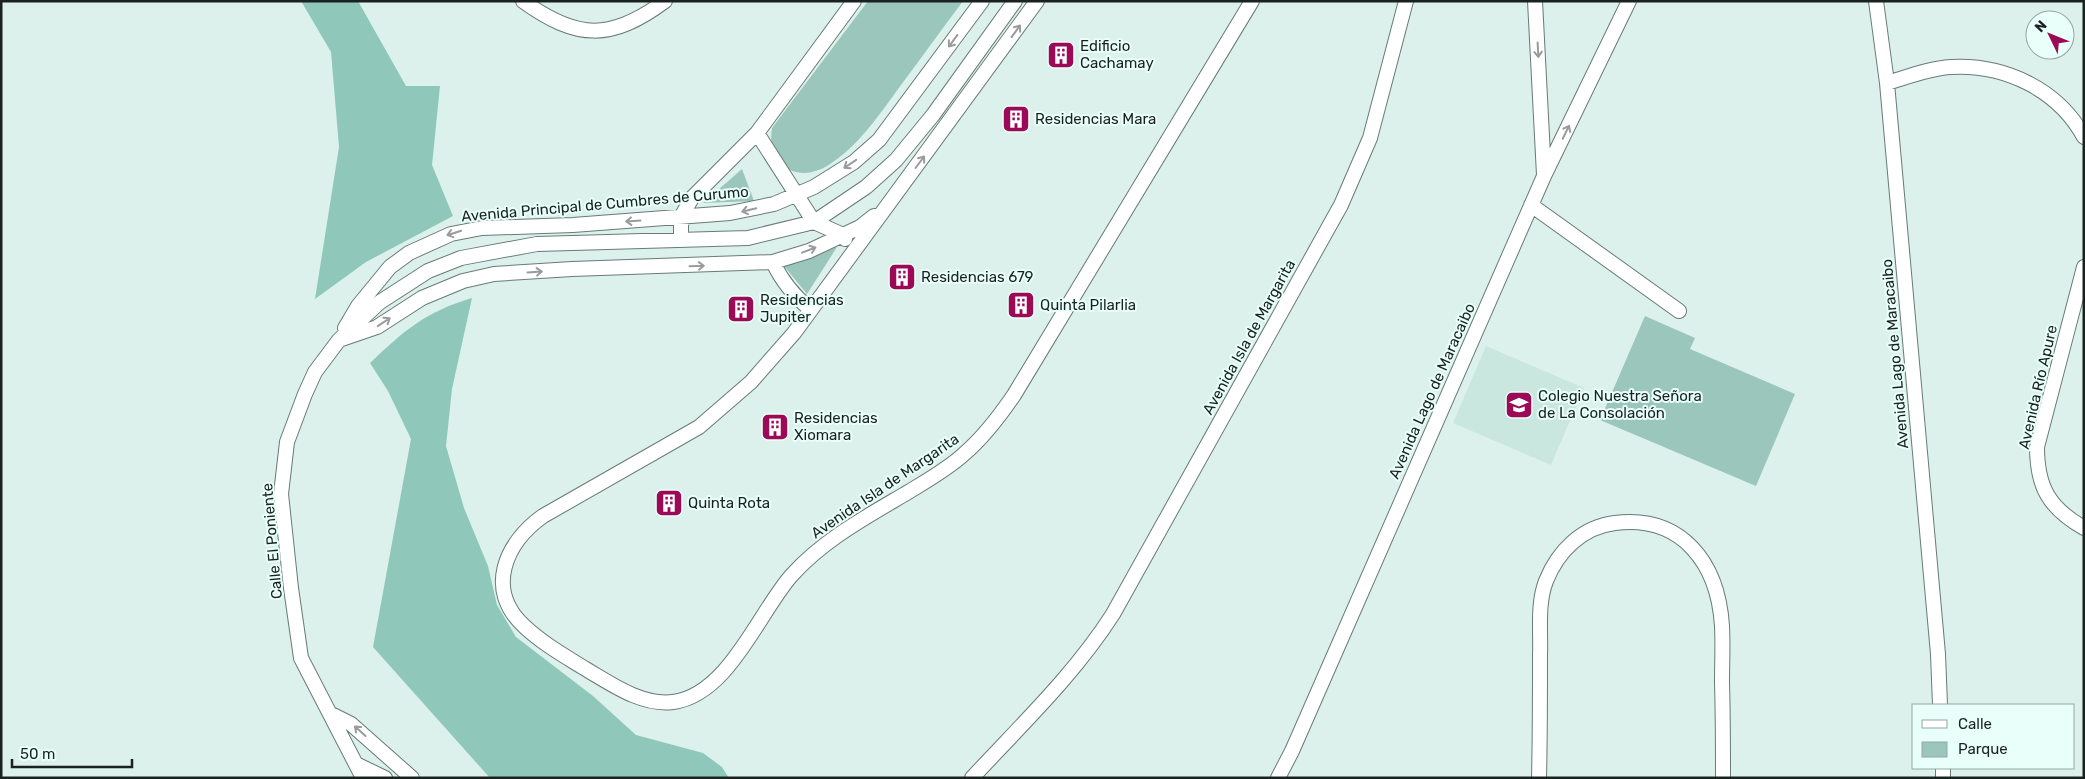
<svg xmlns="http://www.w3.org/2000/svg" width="2085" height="779" viewBox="0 0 2085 779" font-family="Rubik,sans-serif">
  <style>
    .built { fill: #c9e7df }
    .green { fill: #9bc6bb }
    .forest { fill: #8fc8ba }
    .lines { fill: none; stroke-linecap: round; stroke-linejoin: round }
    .minor-casing { stroke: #687b76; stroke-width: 16 }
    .minor { stroke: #fff; stroke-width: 14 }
    .oneway { stroke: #989c9b }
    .labels { text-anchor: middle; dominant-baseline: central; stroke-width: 4; stroke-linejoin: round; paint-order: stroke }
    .poi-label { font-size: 15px; fill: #1a2220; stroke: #e9fff9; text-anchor: start }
    .street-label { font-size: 15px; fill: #1a2220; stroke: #e9fff9 }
  </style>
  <rect width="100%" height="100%" fill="#dcf1eb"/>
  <path class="built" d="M1486,346L1584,388L1551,465L1453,423Z"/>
  <path class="green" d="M868,1H963C942,29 922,57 901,85C880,114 858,147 827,166C812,175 794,176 781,164C771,154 770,141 772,128Z
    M742,169L754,201L703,203Z
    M837,247L807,294L784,266Z
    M1645,316L1695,338L1690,349L1795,394L1756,486L1600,420Z"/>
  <path class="forest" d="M301,1H358L406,86H440L432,165L453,216L366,262L315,299L339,147L331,52Z
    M472,298L452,389L446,446L464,508L488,566L497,605L516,637L593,696L636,735L703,753L722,767L729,778H490L373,647L411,439L388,391L370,363C405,330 425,312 472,298Z"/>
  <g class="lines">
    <g class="minor-casing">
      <path id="minor" d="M523,1C577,40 611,41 665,1
        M1037,1L794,333L751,382L699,427L543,516C505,543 485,590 524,626C542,643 563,655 584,668C610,683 641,706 673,702C728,695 758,614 791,576C824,539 868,516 910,491C928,480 949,468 964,454C984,437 999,417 1014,395L1252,1
        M1535,1L1544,175
        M1876,1L1887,83L1938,654L1940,705
        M1887,83C1907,77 1930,68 1951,67C2004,64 2058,89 2084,137
        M757,133L814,222L843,235L845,239
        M1531,205L1679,311
        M681,240V217L692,198L757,133L854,1
        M773,262C782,282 794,296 811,310
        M2084,267L2037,447C2037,487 2049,508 2084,528
        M345,328L358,306L390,267L409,253L451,234L482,228L573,225L730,213L774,204L814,187L854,162L879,140L982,1
        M342,339L377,327L422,298L463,281L494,274L572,269L773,262L809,251L860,227L874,216
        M333,715L351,724L412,778
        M358,765L385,778
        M1943,768V778
        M363,778L301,658L291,588L281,494L287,442L305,394L315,372L339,340L380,302L428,271L461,258L537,244L748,238L814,222L866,187L896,160L933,115L1015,1
        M972,778C1021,725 1074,675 1113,614L1341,205L1370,138L1406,1
        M1278,778L1292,751L1544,176L1629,1
        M1539,778C1540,737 1540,697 1540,656C1541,632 1537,604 1546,581C1558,551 1582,527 1615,523C1682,515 1718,563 1722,626C1723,645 1722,664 1722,683C1723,714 1723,746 1723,778"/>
    </g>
    <use href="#minor" class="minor"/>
  </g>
  <defs><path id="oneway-shaft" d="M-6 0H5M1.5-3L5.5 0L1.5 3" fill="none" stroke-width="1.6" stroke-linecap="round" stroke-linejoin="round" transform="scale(1.25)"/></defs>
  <g class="oneway">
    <use href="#oneway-shaft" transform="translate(1016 31) rotate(-54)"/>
    <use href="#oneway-shaft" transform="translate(953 41) rotate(126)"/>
    <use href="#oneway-shaft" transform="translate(1538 50) rotate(87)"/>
    <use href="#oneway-shaft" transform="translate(1566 132) rotate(-64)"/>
    <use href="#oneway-shaft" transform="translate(920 162) rotate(-53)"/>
    <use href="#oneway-shaft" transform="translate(850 164) rotate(146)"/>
    <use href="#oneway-shaft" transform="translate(749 210) rotate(167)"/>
    <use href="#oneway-shaft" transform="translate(633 221) rotate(176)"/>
    <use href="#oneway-shaft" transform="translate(454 233) rotate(162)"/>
    <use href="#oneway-shaft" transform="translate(809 250) rotate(-21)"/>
    <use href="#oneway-shaft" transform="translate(697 266) rotate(-2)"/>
    <use href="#oneway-shaft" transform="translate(535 272) rotate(-4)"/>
    <use href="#oneway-shaft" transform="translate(384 322) rotate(-34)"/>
    <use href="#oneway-shaft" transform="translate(360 731) rotate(-138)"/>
  </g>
  <defs>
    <g id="building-square" transform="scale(1.4375)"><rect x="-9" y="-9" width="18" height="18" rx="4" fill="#9c0a57" stroke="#e9fff9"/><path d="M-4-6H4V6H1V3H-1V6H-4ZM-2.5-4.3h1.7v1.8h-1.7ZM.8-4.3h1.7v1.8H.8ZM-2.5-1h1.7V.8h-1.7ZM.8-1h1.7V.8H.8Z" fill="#fff"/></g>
    <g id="school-square" transform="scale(1.4375)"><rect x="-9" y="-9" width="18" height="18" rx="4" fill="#9c0a57" stroke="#e9fff9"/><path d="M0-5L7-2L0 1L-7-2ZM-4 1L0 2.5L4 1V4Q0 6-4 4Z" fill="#fff"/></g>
  </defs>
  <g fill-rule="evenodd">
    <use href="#building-square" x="1061" y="55"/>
    <use href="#building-square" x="1016" y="119"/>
    <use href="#building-square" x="902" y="277"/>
    <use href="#building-square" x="1021" y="305"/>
    <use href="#building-square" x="741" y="309"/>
    <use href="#school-square" x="1519" y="405"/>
    <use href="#building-square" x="775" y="427"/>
    <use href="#building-square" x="669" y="503"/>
  </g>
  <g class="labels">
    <g class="poi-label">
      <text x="1080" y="46">Edificio<tspan x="1080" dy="17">Cachamay</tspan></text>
      <text x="1035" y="119">Residencias Mara</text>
      <text x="921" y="277">Residencias 679</text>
      <text x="760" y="300">Residencias<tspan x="760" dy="17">Jupiter</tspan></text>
      <text x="1040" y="305">Quinta Pilarlia</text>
      <text x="1538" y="396">Colegio Nuestra Señora<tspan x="1538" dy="17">de La Consolación</tspan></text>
      <text x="794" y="418">Residencias<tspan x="794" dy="17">Xiomara</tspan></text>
      <text x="688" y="503">Quinta Rota</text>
    </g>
    <g class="street-label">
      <text transform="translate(605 204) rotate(-5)">Avenida Principal de Cumbres de Curumo</text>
      <text transform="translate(1249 337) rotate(-61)">Avenida Isla de Margarita</text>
      <text transform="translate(1895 354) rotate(-95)">Avenida Lago de Maracaibo</text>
      <text transform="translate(2038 387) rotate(-77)">Avenida Río Apure</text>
      <text transform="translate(1432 391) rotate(-66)">Avenida Lago de Maracaibo</text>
      <text transform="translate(885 486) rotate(-34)">Avenida Isla de Margarita</text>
      <text transform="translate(272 541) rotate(-95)">Calle El Poniente</text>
    </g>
  </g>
  <rect width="2085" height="779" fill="none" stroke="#1a2220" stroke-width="5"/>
  <rect x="1912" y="704" width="162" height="65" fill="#e9fff9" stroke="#96a7a2"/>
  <rect x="1922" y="720" width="25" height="8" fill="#ffffff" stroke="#96a7a2"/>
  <text x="1958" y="729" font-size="15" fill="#1a2220">Calle</text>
  <rect x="1922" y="742" width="25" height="15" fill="#9bc6bb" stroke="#96a7a2"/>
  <text x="1958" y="754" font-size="15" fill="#1a2220">Parque</text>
  <g transform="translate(2050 35) rotate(313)"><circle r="24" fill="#e9fff9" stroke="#96a7a2"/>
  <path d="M0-4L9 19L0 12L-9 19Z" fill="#9c0a57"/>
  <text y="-8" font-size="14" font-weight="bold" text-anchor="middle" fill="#1a2220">N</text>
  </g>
  <path d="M12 759v8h120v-8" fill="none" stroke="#1a2220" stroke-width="2.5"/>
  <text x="20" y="759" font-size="15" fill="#1a2220" stroke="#e9fff9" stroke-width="4" paint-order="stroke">50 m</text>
</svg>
